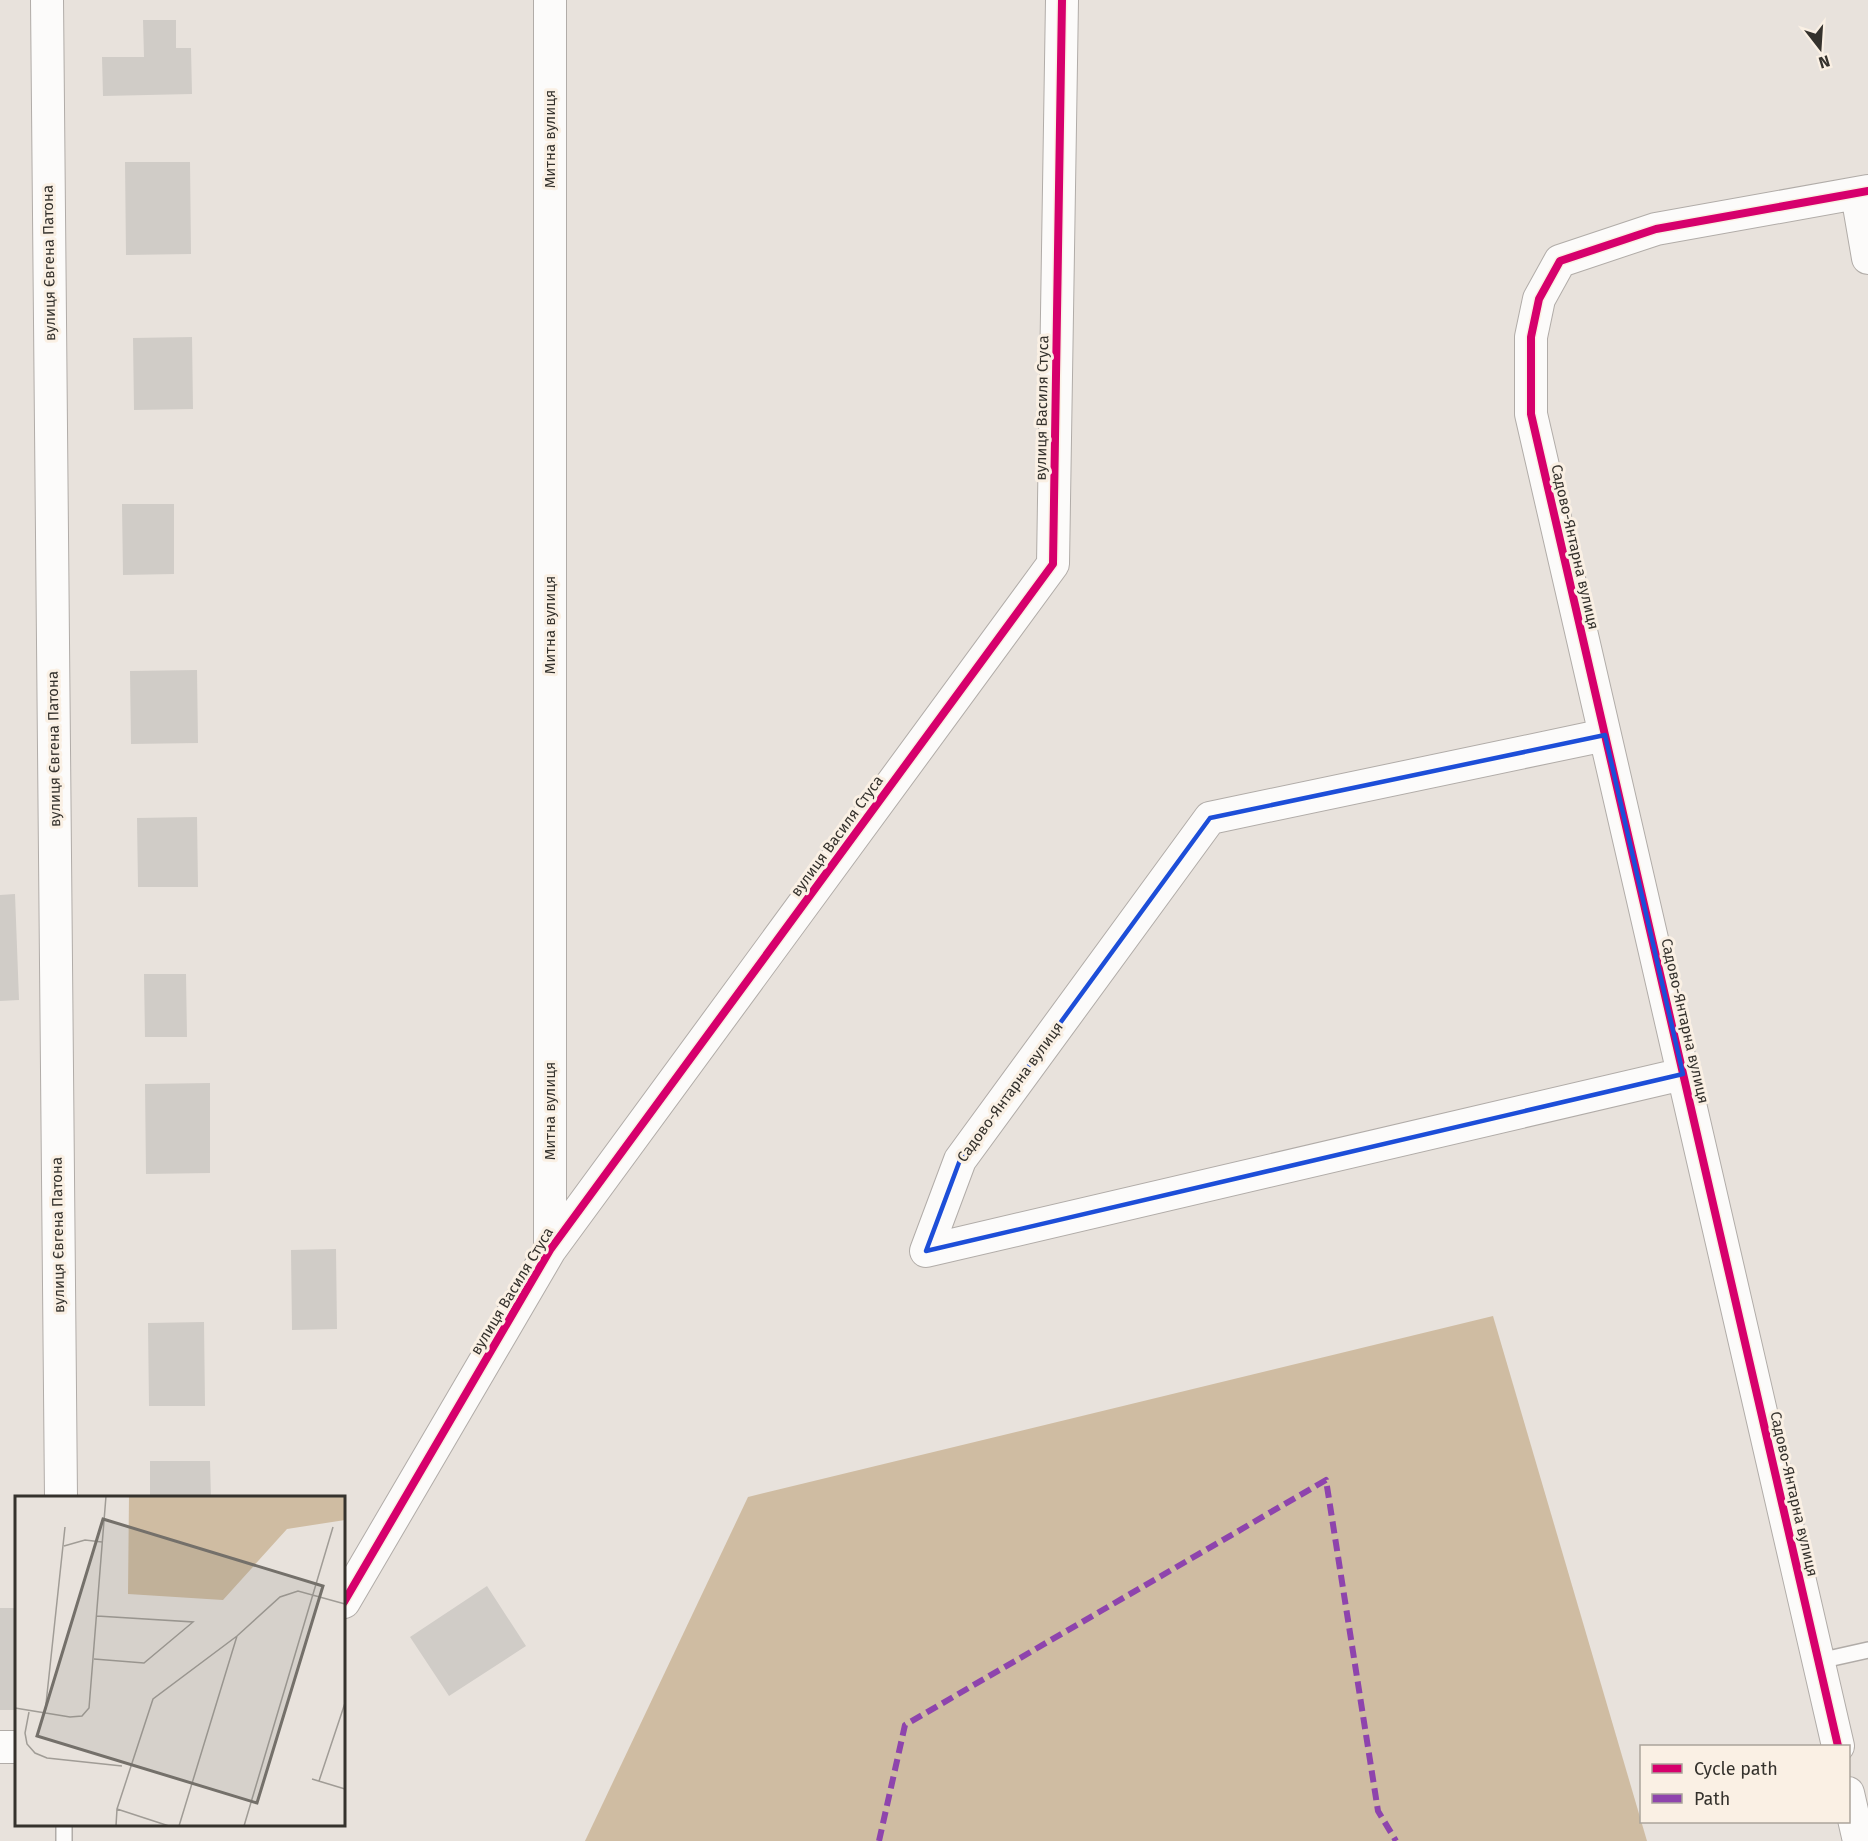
<svg xmlns="http://www.w3.org/2000/svg" width="1868" height="1841" viewBox="0 0 1868 1841" font-family="'Fira Sans',sans-serif">
  <style>
    .forest { fill: #cfbca2 }
    .building { fill: #d0ccc7 }
    .lines { fill: none; stroke-linecap: round; stroke-linejoin: round }
    .service-casing { stroke: #b1aca8; stroke-width: 18 }
    .minor-casing { stroke: #b1aca8; stroke-width: 34 }
    .service { stroke: #fcfbfa; stroke-width: 15 }
    .minor { stroke: #fcfbfa; stroke-width: 32 }
    .quiet { stroke: #8e44ad; stroke-width: 6; stroke-dasharray: 12 6; stroke-linecap: butt }
    .cycleway-casing { stroke: #faf0e4; stroke-width: 11 }
    .cycleway { stroke: #d6006c; stroke-width: 8 }
    .marked { fill: none; stroke: #1d4ed8; stroke-width: 4.5; stroke-linejoin: round }
    .labels { text-anchor: middle; dominant-baseline: central; stroke-width: 6; stroke-linejoin: round; paint-order: stroke }
    .street-label { font-size: 15px; fill: #35322d; stroke: #faf0e4 }
    .inset-road { fill: none; stroke: #a09c96; stroke-width: 1.5 }
    .view { fill: #74706a; fill-opacity: 0.15; stroke: #74706a; stroke-width: 3 }
    .inset-edge { fill: none; stroke: #35322d; stroke-width: 3 }
  </style>
  <rect width="100%" height="100%" fill="#e8e2dc"/>
  <path class="forest" d="M1493,1316L1647,1841H585L748,1497Z"/>
  <path class="building" d="M143,20H176V48H191L192,94L103,96L102,57H144Z
    M125,162H190L191,254L126,255Z
    M192,337L193,409L134,410L133,338Z
    M122,504H174V574L123,575Z
    M197,670L198,743L131,744L130,671Z
    M197,817L198,887H138L137,818Z
    M15,894L19,1000L0,1001V895Z
    M144,974H186L187,1037H145Z
    M210,1083V1173L146,1174L145,1084Z
    M336,1249L337,1329L292,1330L291,1250Z
    M204,1322L205,1406H149L148,1323Z
    M150,1461H210L211,1498H150Z
    M487,1586L526,1646L449,1696L410,1637Z
    M0,1608H16V1710H0Z"/>
  <g class="lines">
    <g class="service-casing">
      <path id="service" d="M1819,1661L1868,1650
        M64,1824V1841"/>
    </g>
    <g class="minor-casing">
      <path id="minor" d="M47,0L61,1498
        M1857,194L1868,258
        M1605,735L1210,818L960,1160L926,1251L1683,1074
        M550,1250V0
        M344,1602L550,1250L1053,564L1062,0
        M1838,1746L1531,414V337L1539,299L1560,261L1656,229L1868,191
        M0,1747H16
        M1848,1793L1859,1841"/>
    </g>
    <use href="#service" class="service"/>
    <use href="#minor" class="minor"/>
    <path class="quiet" d="M879,1841L905,1725L1326,1480L1378,1811L1396,1841"/>
    <g class="cycleway-casing">
      <path id="cycleway" d="M344,1602L550,1250L1053,564L1062,0
        M1838,1746L1531,414V337L1539,299L1560,261L1656,229L1868,191"/>
    </g>
    <use href="#cycleway" class="cycleway"/>
  </g>
  <path class="marked" d="M1605,735L1683,1074L926,1251L960,1160L1210,818Z"/>
  <g class="labels">
    <g class="street-label">
      <text transform="translate(550 139) rotate(-90)">Митна вулиця</text>
      <text transform="translate(49 263) rotate(-91)">вулиця Євгена Патона</text>
      <text transform="translate(1042 408) rotate(-89)">вулиця Василя Стуса</text>
      <text transform="translate(1575 547) rotate(77)">Садово-Янтарна вулиця</text>
      <text transform="translate(550 625) rotate(-90)">Митна вулиця</text>
      <text transform="translate(54 749) rotate(-91)">вулиця Євгена Патона</text>
      <text transform="translate(837 836) rotate(-54)">вулиця Василя Стуса</text>
      <text transform="translate(1685 1021) rotate(77)">Садово-Янтарна вулиця</text>
      <text transform="translate(1010 1092) rotate(-54)">Садово-Янтарна вулиця</text>
      <text transform="translate(550 1111) rotate(-90)">Митна вулиця</text>
      <text transform="translate(58 1235) rotate(-91)">вулиця Євгена Патона</text>
      <text transform="translate(512 1291) rotate(-59)">вулиця Василя Стуса</text>
      <text transform="translate(1794 1494) rotate(77)">Садово-Янтарна вулиця</text>
    </g>
  </g>
  <g transform="translate(15 1496)">
    <rect width="330" height="330" fill="#e8e2dc"/>
    <path d="M114,0H330V24L272,33L208,104L113,98Z" fill="#cfbca2"/>
    <path class="inset-road" d="M49,50L70,44L87,46M79,163L129,167L178,126L82,120M0,212L55,221L67,220L74,212L91,0M14,216L10,237L12,248L20,257L32,262L107,270M30,217L50,31M297,283L330,293M304,285L330,207M102,313L154,330M101,330L102,313L138,203L222,140L265,101L283,95L330,108M164,330L222,140M229,330L318,31"/>
    <path class="view" d="M88,23L308,90L242,307L22,240Z"/>
    <rect width="330" height="330" class="inset-edge"/>
  </g>
  <rect x="1640" y="1745" width="210" height="78" fill="#faf0e4" stroke="#aba49b" stroke-width="1.5"/>
  <rect x="1652" y="1764" width="30" height="9" fill="#d6006c" stroke="#aba49b" stroke-width="1.5"/>
  <text x="1694" y="1775" font-size="18" fill="#35322d">Cycle path</text>
  <rect x="1652" y="1794" width="30" height="9" fill="#8e44ad" stroke="#aba49b" stroke-width="1.5"/>
  <text x="1694" y="1805" font-size="18" fill="#35322d">Path</text>
  <g transform="translate(1820 48) rotate(163)" stroke="#faf0e4" stroke-width="4.5" paint-order="stroke">
  <path d="M0-4.5L10 22L0 15L-10 22Z" fill="#35322d"/>
  <text y="-9" font-size="16" font-weight="bold" text-anchor="middle" fill="#35322d">N</text>
  </g>
</svg>
